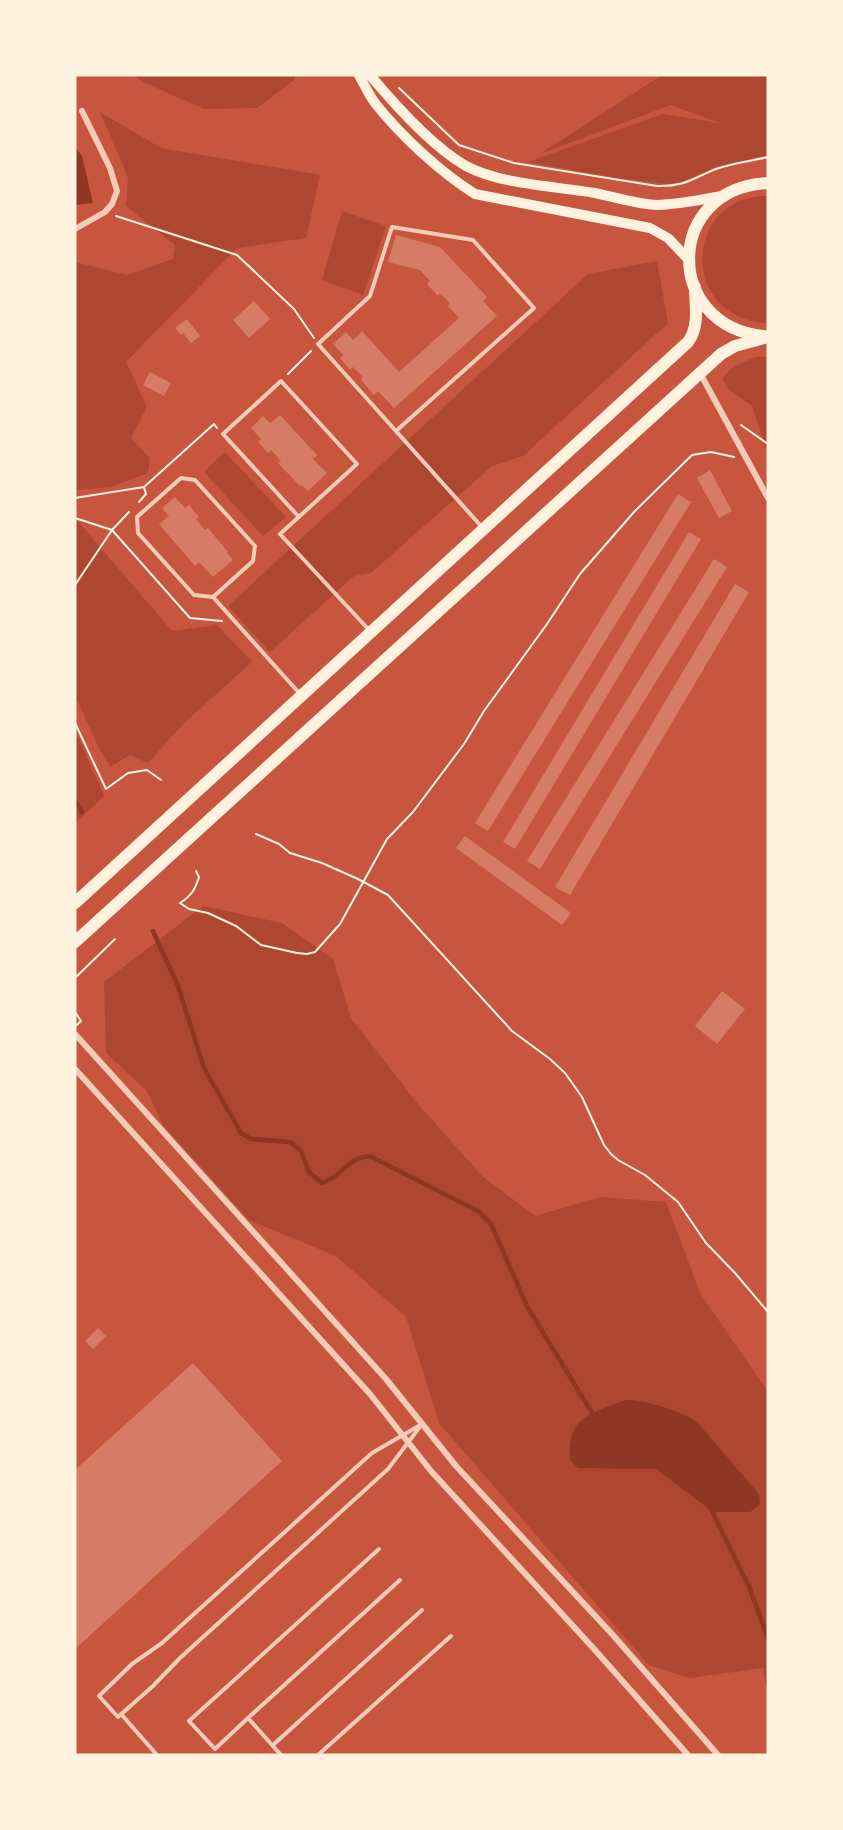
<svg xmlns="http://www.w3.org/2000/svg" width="843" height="1830" viewBox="0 0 843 1830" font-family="Helvetica,sans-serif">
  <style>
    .green { fill: #ae4732 }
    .water { fill: #8f3625 }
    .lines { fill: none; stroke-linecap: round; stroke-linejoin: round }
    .stream { stroke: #8f3625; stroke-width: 4.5 }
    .building { fill: #d67c66 }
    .path { stroke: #fff3e0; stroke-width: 2 }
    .service { stroke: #f1ccb7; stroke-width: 4 }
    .minor { stroke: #f1ccb7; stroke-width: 6 }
    .secondary { stroke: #fff3e0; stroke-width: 10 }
    .primary { stroke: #fff3e0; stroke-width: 12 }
  </style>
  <rect width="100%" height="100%" fill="#c8553d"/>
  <path class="green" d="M133,75H296L294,80L257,108L204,109L143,82Z
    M662,75H768V155L716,167L682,182L669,184L616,178L528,162L663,114L718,123L733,128L671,105L540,154Z
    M100,112L161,148L320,175L306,238L237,248L126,362L147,407L131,438L150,458L148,473L111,487L75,490V262L127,275L173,259L175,245L126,206L128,177Z
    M768,196V323H766C676,316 686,194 768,196Z
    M342,211L386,226L363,295L322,280Z
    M657,261L668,323L523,456L492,466L371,573L354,576L270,652L228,606L588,274Z
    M757,357H768V454L752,406L728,389L722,379C731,366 742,362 757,357Z
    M225,452L286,517L263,536L204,472Z
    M75,518L172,631L217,625L252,662L185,722L148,763L130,755L110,767L98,746L79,704L75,699Z
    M78,737L104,796L75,823V740Z
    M203,906L282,923L333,959L351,1018L417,1103L482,1176L535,1216L601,1197L666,1202L700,1293L768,1392V1698L763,1668L689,1678L649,1665L439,1423L406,1317L336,1256L249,1220L163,1125L147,1091L106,1053L104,982Z"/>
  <path class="water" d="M75,147L82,156L93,203L75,205Z
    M625,1400C644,1399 681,1411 697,1422L759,1494L760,1504L750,1512H713L656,1469L578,1468L570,1460C566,1417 592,1413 625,1400Z"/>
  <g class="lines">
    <path class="stream" d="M75,801L82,812
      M153,931L178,986L204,1068L241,1133L251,1139L291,1142L301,1151L309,1172L322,1183C344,1176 346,1158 370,1156L478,1211L491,1224L527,1306L592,1413L595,1415
      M710,1507L750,1589L768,1639"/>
  </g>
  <path class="building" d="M396,235L440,247L487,297L483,301L497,316L394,408L378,391L374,395L361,380L363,377L353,367L350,370L340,358L343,355L333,344L346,332L353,340L362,331L399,372L459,318L448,306L450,303L440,293L438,296L427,284L430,281L420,270L388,262Z
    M254,301L270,319L249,338L233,320Z
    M187,319L200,336L191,343L183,333L181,335L175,328Z
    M150,372L171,383L164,396L143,385Z
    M280,415L317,455L313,459L327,473L308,491L302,485L300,486L278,463L281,461L271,450L268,453L258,442L261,439L251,428L263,416L270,423Z
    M710,470L732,511L719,518L697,478Z
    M678,494L691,502L488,831L475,823Z
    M175,497L185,508L189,505L199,517L196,519L205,530L208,528L228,552L227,553L233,560L213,577L199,562L195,566L159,524L169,516L162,508Z
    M689,532L701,539L515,849L503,842Z
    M714,559L727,567L540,869L527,861Z
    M735,584L749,592L570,895L555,887Z
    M465,836L571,913L562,925L456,848Z
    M722,991L745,1009L717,1044L695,1026Z
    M98,1328L106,1336L93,1349L85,1341Z
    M193,1363L282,1461L75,1649V1470Z"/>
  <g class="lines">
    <path class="path" d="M399,88L459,145L514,163L657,186C685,187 693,178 716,169C732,163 751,161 768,157
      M116,216L237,255L294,309L314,338
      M288,374L311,351
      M741,425L768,444
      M75,498L144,487L214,424L217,428
      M139,502L146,494L144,487
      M75,518L112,530L190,618L222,621
      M75,585L112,530L129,512
      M75,723L106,789L128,773L147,770L161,780
      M256,834L279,844L290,853L322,863L358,879L388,895L512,1031L550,1059L565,1073L582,1097L604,1145L611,1154L618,1160L645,1175L678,1202L706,1243L735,1273L768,1312
      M196,871L199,877C195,890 191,896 180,903L189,909L208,913L236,926L261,945L297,953L307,954L315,952L340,924L387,839L413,812L464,744L484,711L547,624L580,574L634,512L692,455L711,452L734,457
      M75,978L115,939
      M75,1012L81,1021L77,1025"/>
    <path class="service" d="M396,431L534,308L473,240L392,227L370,296L318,344L481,526
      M299,517L223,434L281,381L357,464L280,534L370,631
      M213,597L253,561L255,546L195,480L181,478L137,517L138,533L194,595L213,597L301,695
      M422,1424L388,1469L180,1658L153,1686L118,1717L99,1696L132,1664L162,1643L372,1453Z
      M121,1714L157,1755
      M248,1718L400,1580
      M273,1745L422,1610
      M281,1755L248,1718L215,1749L189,1721L379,1549
      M318,1755L451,1636"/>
    <path class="minor" d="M75,229L105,212L112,204L117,191L110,168L82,111
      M700,373L768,498
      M75,1034L386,1379L456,1466L612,1634L718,1755
      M75,1069L370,1394L431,1471L595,1650L688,1755"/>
    <path class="secondary" d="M359,75C364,84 369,95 375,103C401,136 440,172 475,194L650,228L668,238L689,260
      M370,75C395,105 433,147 466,166C502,185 555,186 595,193C614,197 640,205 658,205C679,204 701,200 722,196"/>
    <path class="primary" d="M764,336C663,326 664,188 768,183
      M75,903L688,342C700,325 695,307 695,287
      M75,942L721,354L735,346L768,337"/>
  </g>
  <rect width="843" height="1830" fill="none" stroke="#fff3e0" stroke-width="153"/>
</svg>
